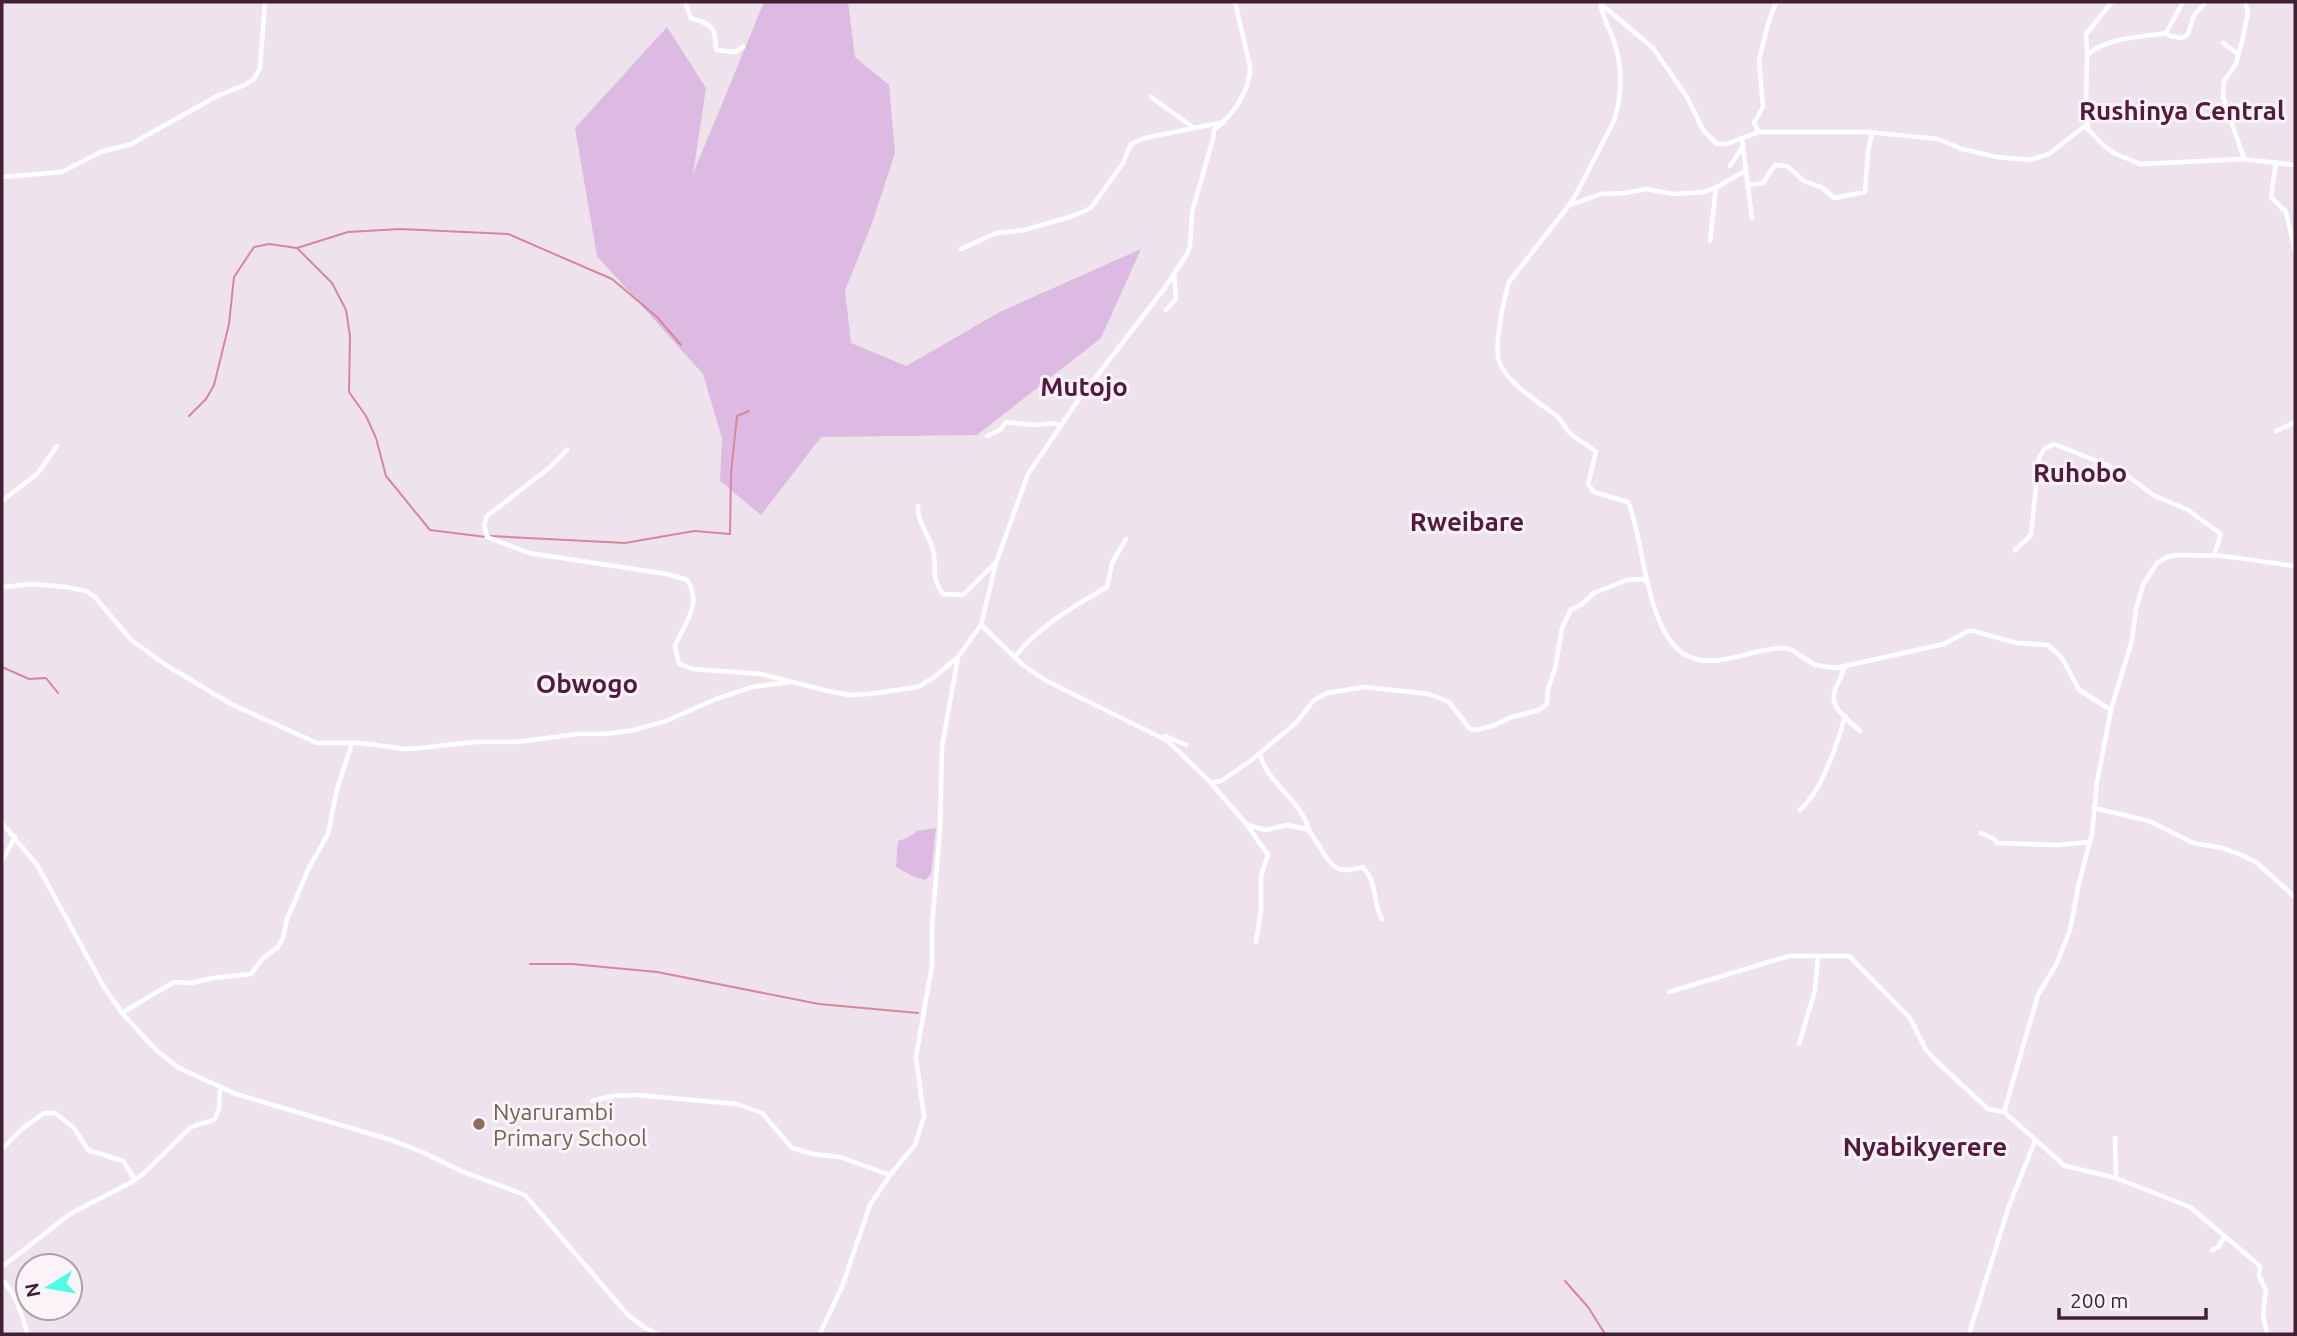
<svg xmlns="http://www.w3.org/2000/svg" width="2297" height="1336" viewBox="0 0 2297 1336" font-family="Ubuntu,sans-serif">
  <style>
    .green { fill: #dcbae1 }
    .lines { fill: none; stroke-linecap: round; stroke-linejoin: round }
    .stream { stroke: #d8869a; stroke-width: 2 }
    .minor { stroke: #fff; stroke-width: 4.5 }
    .education-dot { fill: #8d6e63; stroke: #faf4f9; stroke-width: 2.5 }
    .labels { text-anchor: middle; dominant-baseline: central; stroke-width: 6; stroke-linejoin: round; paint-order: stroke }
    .education-label { font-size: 23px; fill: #785e54; stroke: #faf4f9; text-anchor: start }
    .quarter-label { font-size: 26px; font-weight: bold; fill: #551a40; stroke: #faf4f9 }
  </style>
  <rect width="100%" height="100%" fill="#eee3ec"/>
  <path class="green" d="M764,2H848L855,57L889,85L895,153L872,223L845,291L851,343L906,366L1000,312L1141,249L1101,338L977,435L821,437L761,515L720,481L722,438L703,374L597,256L575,128L667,27L706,88L693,174Z
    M936,828L931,874L925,880L914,877L896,867L898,841L907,838L917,831Z"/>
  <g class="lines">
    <path class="stream" d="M297,248L332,283L346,310L350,336L349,392L366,416L376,438L386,476L430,530L486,537
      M189,416L206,399L214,385L229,324L234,277L254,247L269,244L297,248L348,232L400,229L508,234L612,279L657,317L681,345
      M491,536L625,543L694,531L730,534L731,473L737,416L749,411
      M2,667L29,679L46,678L58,693
      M530,964H572L657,972L819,1004L918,1013
      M1565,1281L1588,1307L1605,1334"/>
    <path class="minor" d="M685,2L691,18C713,25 715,26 716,50L735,52L743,47
      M1600,2C1602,13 1606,23 1611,33C1623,62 1623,92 1614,121L1573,200L1509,282C1504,298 1494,345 1499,361C1505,382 1540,403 1557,416C1562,421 1565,428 1570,433C1577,440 1588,445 1596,452L1588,484L1594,492L1628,502C1646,542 1645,652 1700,660C1726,665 1758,647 1785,648L1792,650L1815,665L1836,668L1944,644L1968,631H1973L2017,643L2048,645L2062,658L2079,690L2111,710
      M1602,5L1653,48L1687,97L1703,130L1717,144H1726L1759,132H1868L1938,139L1962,149L1997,157L2030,160L2049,154L2085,126L2102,144L2114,153L2140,164L2244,159L2295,165
      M2166,33L2183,2
      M2223,43L2238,54
      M2087,54L2086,34L2112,2
      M1151,97L1194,128
      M2088,127L2086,97L2087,55C2110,36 2139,38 2166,33L2170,36L2182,38L2188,34L2194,15L2206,2
      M1759,132L1754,123L1763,107L1759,60L1768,24L1776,2
      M1742,139L1752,218
      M2244,159L2223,97L2224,81L2236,64L2243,37L2248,12L2245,2
      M2276,162L2271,197L2286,212L2295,251
      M1730,166L1743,146
      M2,177L62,172L101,152L131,144L217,96L245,85L254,79L260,68L265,2
      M1749,185L1763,183L1775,165L1787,166L1804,181L1823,188L1834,198L1865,192L1868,152L1872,133
      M1570,205L1601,194L1625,193L1646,189L1673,194L1705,192L1721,185L1746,170
      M1710,241L1716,187
      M961,249L996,233L1024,230L1073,216L1091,208L1123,163L1131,144L1145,138L1224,122
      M1166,310L1176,299L1174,274
      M2276,431L2295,422
      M987,436L1000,430L1006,422L1034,425L1053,423L1061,426
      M567,450L549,468L487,516L484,525L487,537L529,553L667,574L687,580C703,604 684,624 675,646L679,664L693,669L761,674L828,691L850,695L869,694L918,687L933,678L957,658
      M2,501L38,473L57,446
      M918,506C917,522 929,535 933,550C938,571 929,574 943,594L963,595L995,563
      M2015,550L2031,535L2039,458L2044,449L2054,444L2102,463L2129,477L2153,495L2188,510L2221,534L2214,555
      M2,587L33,584L66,587L86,591L95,597L131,640L166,665L231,704L317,743H360L405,749L421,748L474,742H517L577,734H605L634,730L666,721L716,699L752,687L789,682
      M981,625L1023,665L1045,680L1168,741L1211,783L1221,781L1249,762L1297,722L1313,701L1327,693L1364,687L1429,694L1449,702L1470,729L1476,730L1495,725L1512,717L1539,710L1547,704L1548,689L1555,669L1562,628L1571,609L1581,605L1594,593L1627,580L1643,579L1648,583
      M1014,658C1037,627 1074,606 1107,587L1112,563L1126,539
      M1845,666C1842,676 1836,685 1834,694C1831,709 1850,721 1860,731
      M1164,739L1165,736L1186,745
      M1260,754C1266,782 1301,800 1309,830
      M1211,783L1247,825L1266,830L1287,825L1307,829C1319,840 1327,871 1346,870C1352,870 1357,868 1363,867C1379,885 1372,904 1382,919
      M2094,808L2149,821L2193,843L2222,848L2244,856L2257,863L2295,897
      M1800,810C1822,790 1837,745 1845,716
      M2,823L37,865L104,987L122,1013L156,1050L179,1068L236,1094L391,1140L422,1152L461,1171L525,1195L628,1315L644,1327L657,1334
      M1247,825L1268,855L1261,876V910L1256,942
      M1981,833L1994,839L1997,843L2057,845L2090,842
      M2,861L15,837
      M1669,992L1789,956H1849L1910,1018L1926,1050L1935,1060L1988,1109L2004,1112L2038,995L2057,963L2070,930L2079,883L2092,834L2097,782L2111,710L2132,640L2136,609L2143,585L2157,563L2167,557L2178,555L2223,556L2295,566
      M122,1013L174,982L191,983L213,978L251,974L263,958L278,947L283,938L287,919L309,868L328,834L337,789L352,743
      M1799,1044L1815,990L1818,957
      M592,1101L613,1096L637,1095L737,1104L762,1113L792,1148L813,1154L840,1157L890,1175
      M2004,1112L2065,1166L2116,1178L2190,1207L2260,1266L2259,1276L2266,1290L2263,1314L2267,1334
      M2115,1138L2116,1178
      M2,1149L23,1128L44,1113H55L74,1128L88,1150L123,1161L135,1180
      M2212,1250L2218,1247L2225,1236
      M2,1267L70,1214L130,1183L143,1174L191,1127L213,1120L216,1117L219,1108L220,1087
      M2,1281C14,1288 24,1320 27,1334
      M820,1334L843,1284L870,1205L890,1175L915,1145L924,1117L916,1057L932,965V926L940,829L942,747L958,657L981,625L996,563L1028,474L1079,399L1164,289L1187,254L1190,246L1192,212L1213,139L1214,130C1232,116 1251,90 1250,66L1235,2
      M1969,1334L2009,1206L2035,1141"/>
  </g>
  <circle class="education-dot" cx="479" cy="1124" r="7"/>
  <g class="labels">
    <g class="education-label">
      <text x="493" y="1111">Nyarurambi<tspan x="493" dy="26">Primary School</tspan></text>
    </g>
    <g class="quarter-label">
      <text x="2182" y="110">Rushinya Central</text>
      <text x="1084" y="386">Mutojo</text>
      <text x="2080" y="472">Ruhobo</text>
      <text x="1467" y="521">Rweibare</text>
      <text x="587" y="683">Obwogo</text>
      <text x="1925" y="1146">Nyabikyerere</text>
    </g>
  </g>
  <rect width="2297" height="1336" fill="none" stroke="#412036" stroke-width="7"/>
  <g transform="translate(49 1287) rotate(259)"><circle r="33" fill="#faf4f9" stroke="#b09fab" stroke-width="2"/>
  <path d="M0-5L12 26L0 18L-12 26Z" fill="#50fee3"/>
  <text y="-10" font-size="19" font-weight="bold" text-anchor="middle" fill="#412036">N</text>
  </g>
  <path d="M2059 1308v10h147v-10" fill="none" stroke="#412036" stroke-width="3.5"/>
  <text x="2070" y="1308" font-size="21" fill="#412036" stroke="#faf4f9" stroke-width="5" paint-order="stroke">200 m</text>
</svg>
